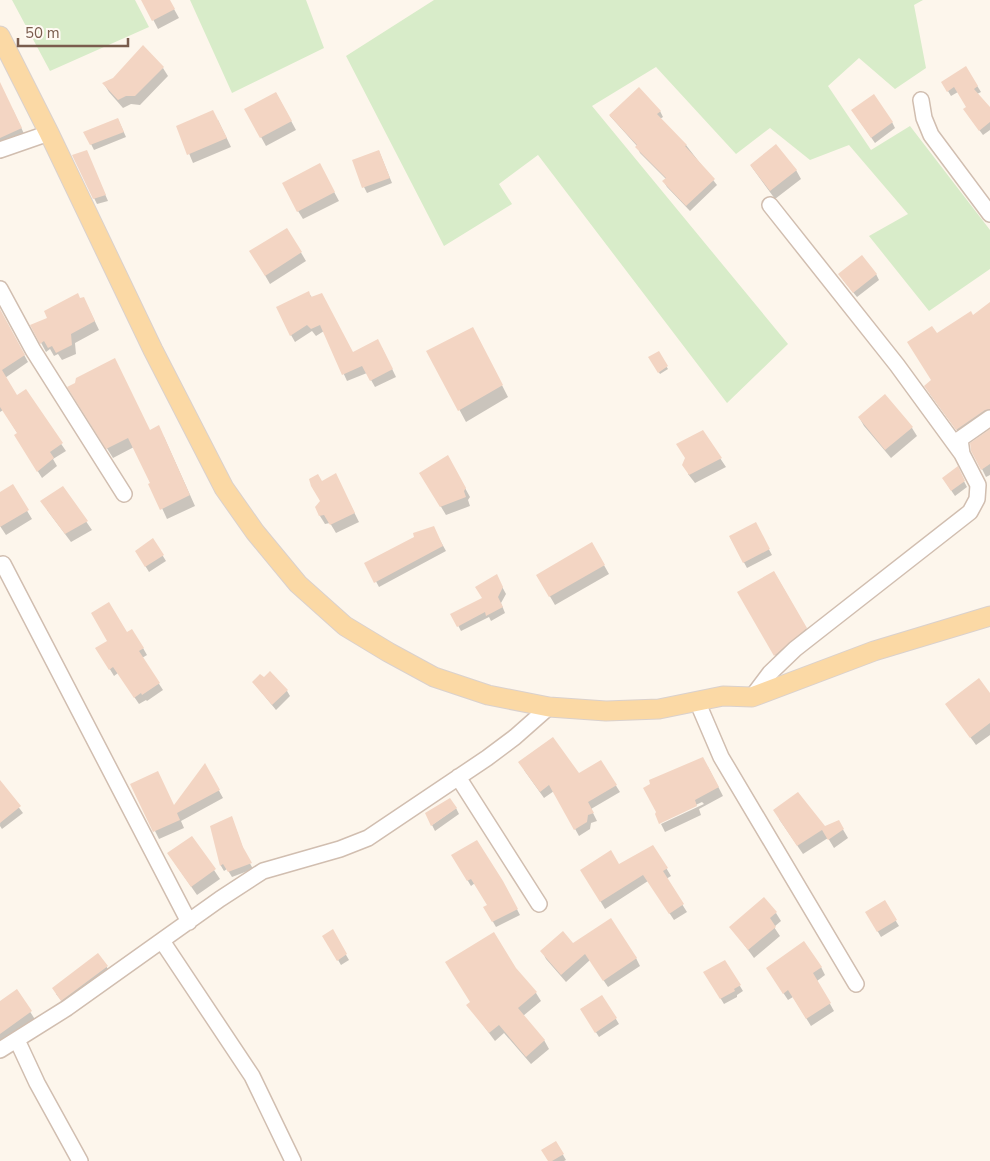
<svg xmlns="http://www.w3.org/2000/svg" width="990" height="1161" viewBox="0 0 990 1161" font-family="'Nunito Sans',sans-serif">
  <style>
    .green { fill: #d8ecc9 }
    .shadow { fill: #0003 }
    .building { fill: #f3d5c3 }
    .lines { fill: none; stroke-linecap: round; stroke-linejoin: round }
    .minor-casing { stroke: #d1beb0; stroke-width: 18 }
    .major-casing { stroke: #dad1cd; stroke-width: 21 }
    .minor { stroke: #fff; stroke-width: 15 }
    .major { stroke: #fbd9a5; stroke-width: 19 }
  </style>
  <rect width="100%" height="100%" fill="#fdf6ec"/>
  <path class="green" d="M12,0H135L149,27L50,71Z
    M190,0H306L324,48L232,93Z
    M434,0H923L914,5L926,68L895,89L859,58L828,86L871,150L910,126L990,230V269L929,311L869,236L908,214L849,145L810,160L770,128L736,154L656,67L592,106L788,344L727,403L538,155L499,184L512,204L444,246L346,56Z"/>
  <path class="shadow" d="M143,0H169L179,18L158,29Z
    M163,68L168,76L140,105L131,104L123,108L109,92L104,84L113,79Z
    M966,68L981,92L977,94L990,109V130L983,135L968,115L967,107L958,92L951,96L943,83Z
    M276,93L296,130L266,146L261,137Z
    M0,104L13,110L26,138L0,151Z
    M660,111L663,117L660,119L686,145L717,185L690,211L667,187L664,182L666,179L640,153L637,146L610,116Z
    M856,116L892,122L895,128L875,143Z
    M118,119L126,137L94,150L85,132Z
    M218,120L231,147L193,163L178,127Z
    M379,151L392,183L367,193L364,187Z
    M89,157L108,201L97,204L94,198Z
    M751,166L796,170L801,179L775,199Z
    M324,173L339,201L303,219L298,211Z
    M287,229L306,261L270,284L251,251Z
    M876,274L879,280L857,297L843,280Z
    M308,292L353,353L382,348L396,377L375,387L367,373L347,381L324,331L316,336L312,331L295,342L291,335Z
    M80,299L88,307L99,330L75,343L76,354L62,360L58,354L54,356L50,349L46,352L32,326L49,318Z
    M990,303V418L962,437L930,394L933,381L937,334L973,316Z
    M0,311L28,362L5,378L16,397L25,391L66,451L53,459L57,466L42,478L16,436L18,434L3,410L0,412Z
    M479,340L508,397L466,422L428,352Z
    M658,353L668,369L660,374L650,358Z
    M75,397L164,437L195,506L167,519L134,447L113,458Z
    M859,417L912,428L917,436L891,458L864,426Z
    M702,431L726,467L695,483L688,474Z
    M990,431V475L986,477L982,469Z
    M448,457L470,497L468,500L470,506L446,515L426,482Z
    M957,468L967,487L955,496L946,483Z
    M322,482L340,484L359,522L336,533L330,523L325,524L320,516Z
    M12,486L32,519L6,535L0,526V494Z
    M63,488L92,530L71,542L47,510Z
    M755,524L772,555L747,568L730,537Z
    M436,533L446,551L379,587L366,563Z
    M153,540L166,561L149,572L136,551Z
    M592,544L609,574L555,605L538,576Z
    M774,572L813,640L782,667L739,593Z
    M499,581L506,594L501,603L505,613L491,621L489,617L461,631L452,614L483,599Z
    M127,634L143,648L147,655L142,658L163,690L147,701L146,700L139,704L118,673L114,676L97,648L109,641Z
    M253,682L287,691L290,696L276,710Z
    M990,695V735L976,745L947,705Z
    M601,762L620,792L591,809L597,821L591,823L590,829L579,836L554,791L544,798L524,770L579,775Z
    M205,765L223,798L181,821L184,828L159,839L132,785L174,807Z
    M708,767L723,796L699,809L701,815L665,832L661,824L704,804L702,802L660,822Z
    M1,784L23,813L2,829L0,826Z
    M456,808L459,814L435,831L432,825Z
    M232,818L245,854L253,869L232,877L227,869L224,871L221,866L211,827Z
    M779,819L825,827L838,821L848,838L834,848L828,838L803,854Z
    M192,837L220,879L197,895L174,862Z
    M653,846L671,876L666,879L687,912L674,920L648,881L605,909L582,870L619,866Z
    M453,856L502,881L520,915L496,927L485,908L489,906L475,883L471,886Z
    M884,902L899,926L881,937L867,913Z
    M776,913L781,921L774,927L780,936L754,958L731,927Z
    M332,931L349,960L341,965L324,936Z
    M573,945L636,958L640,966L608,987L590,960L566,982L546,959L542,951Z
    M725,962L743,991L737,995V997L724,1004L708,978Z
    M106,966L110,972L65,1005L56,994Z
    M821,967L825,975L817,981L834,1011L811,1026L793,997L788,1000L772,976Z
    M515,969L536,993L541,1001L523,1016L544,1040L549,1049L531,1064L504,1033L495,1041L468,1005Z
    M17,991L36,1021L0,1045V1002Z
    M602,996L619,1024L599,1037L581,1009Z
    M556,1143L566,1160L564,1161H549Z"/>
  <path class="building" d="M141,0H170L175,9L152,21Z
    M143,45L164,67L135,96H126L118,100L102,83L113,78Z
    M966,66L978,86L974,89L990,107V122L979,131L963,109L966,107L954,87L947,92L941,82Z
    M0,82L22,128L0,138Z
    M639,87L661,111L657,114L687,145L685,146L715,179L686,206L662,181L666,178L635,147L637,145L609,115Z
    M276,92L292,121L260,138L244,109Z
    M874,94L893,122L871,138L851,110Z
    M213,110L227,138L187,155L176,126Z
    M118,118L124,132L90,145L83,132Z
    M776,144L797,170L770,191L750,165Z
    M87,150L106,195L93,199L72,155Z
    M379,150L390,178L362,188L352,160Z
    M320,163L335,192L297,212L282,183Z
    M287,228L302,252L265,276L249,251Z
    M862,255L877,274L853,293L838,274Z
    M309,291L311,297L322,293L353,352L378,339L393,369L370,381L362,366L342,375L320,325L311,329L307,325L290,336L276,307Z
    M78,293L80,298L84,297L95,321L71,334L72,345L56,353L52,346L48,348L44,341L40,344L30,325L47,318L44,311Z
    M990,302V409L985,410L956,430L924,386L931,380L907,342L932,326L937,333L971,311L973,315Z
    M0,309L25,355L2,370L17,395L26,389L63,443L50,452L54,458L37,472L14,435L17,433L0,407Z
    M473,327L503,385L458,411L426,351Z
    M659,351L668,366L658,373L648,357Z
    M115,358L150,430L159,425L190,495L160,510L148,484L150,483L128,438L106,449L67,387L75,383L76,378Z
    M885,394L913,427L885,450L858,417Z
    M990,429V464L981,470L971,451L970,443Z
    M703,430L722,458L689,475L682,465L685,458L676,444Z
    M448,455L466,488L464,491L466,497L440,507L419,473Z
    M958,466L965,481L951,491L942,478Z
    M336,473L355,513L330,525L324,515L319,516L315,507L320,501L311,486L309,479L318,474L322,481Z
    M13,484L29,510L0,527V492Z
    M63,486L88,521L65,534L40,501Z
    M756,522L770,549L743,563L729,536Z
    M434,526L443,546L374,583L364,563L414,537L413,533Z
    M153,538L164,555L145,567L135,551Z
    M592,542L605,565L549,597L536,575Z
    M774,571L807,628L774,656L737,592Z
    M497,574L503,587L498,597L503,607L486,616L485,612L457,627L450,614L482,598L475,587Z
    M109,602L127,632L132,629L144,648L139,651L160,683L142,695L141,693L134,698L113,667L109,670L95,648L107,641L91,613Z
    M270,671L288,690L272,705L252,682L260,674L264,677Z
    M979,678L990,693V723L970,738L945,704Z
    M553,737L579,773L601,760L617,785L588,802L594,813L588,815L587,822L574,830L549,785L540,792L518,762Z
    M703,757L719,787L695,800L697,806L659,824L655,814L656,812L643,788L650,784L649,780Z
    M205,763L220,790L177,813L180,820L153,832L130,784L158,771L174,805Z
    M0,780L21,806L0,823Z
    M798,792L825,826L839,820L844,829L828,840L822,830L797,846L773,810Z
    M450,798L457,808L431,826L425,813Z
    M232,816L243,847L252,863L228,872L223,864L220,866L210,826Z
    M192,836L216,869L191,887L167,853Z
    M477,840L503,881L518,909L492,922L483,907L487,905L471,879L467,881L451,855Z
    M653,845L668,868L663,871L684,904L669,914L643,875L600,902L580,870L611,850L619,864Z
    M764,897L777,912L770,918L776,927L748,950L729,927Z
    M885,900L897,920L877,932L865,912Z
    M611,918L637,958L603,981L585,954L561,975L540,951L563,931L573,943Z
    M333,929L347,954L337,961L322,936Z
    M494,932L516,968L537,992L518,1008L545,1040L526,1057L499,1025L489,1033L466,1005L470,1002L445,962Z
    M804,941L822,967L813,973L831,1003L806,1019L788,990L783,994L766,968Z
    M98,953L108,966L61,1001L52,988Z
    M725,960L741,985L734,989L735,991L720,999L703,972Z
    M17,989L32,1011L0,1034V1001Z
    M602,995L617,1018L595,1033L580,1009Z
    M556,1141L564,1154L552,1161H548L541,1150Z"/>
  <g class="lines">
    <g class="minor-casing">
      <path id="minor" d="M921,100L924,118L931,135L990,214
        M0,150L49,133
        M0,289L33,350L124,494
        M962,454L960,439L990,418
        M3,564L189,922
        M752,697L770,673L795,649L970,512L977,499L978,485L962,454L897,365L770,205
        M697,701L721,757L856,984
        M458,777L539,904
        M162,941L252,1076L293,1161
        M17,1040L37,1083L80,1161
        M0,1050L67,1008L220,899L263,871L340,849L368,838L487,758L515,737L549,707"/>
    </g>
    <g class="major-casing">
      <path id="major" d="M0,36L49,133L153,350L224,488L255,532L298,584L345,626L388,652L434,677L488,695L549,707L606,711L659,709L723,696L752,697L874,651L990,616"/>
    </g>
    <use href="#minor" class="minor"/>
    <use href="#major" class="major"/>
  </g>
  <path d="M18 38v8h110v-8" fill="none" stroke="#7a5c4d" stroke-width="2.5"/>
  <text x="25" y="38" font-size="15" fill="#7a5c4d" stroke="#fffaf3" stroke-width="4" paint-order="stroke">50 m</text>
</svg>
